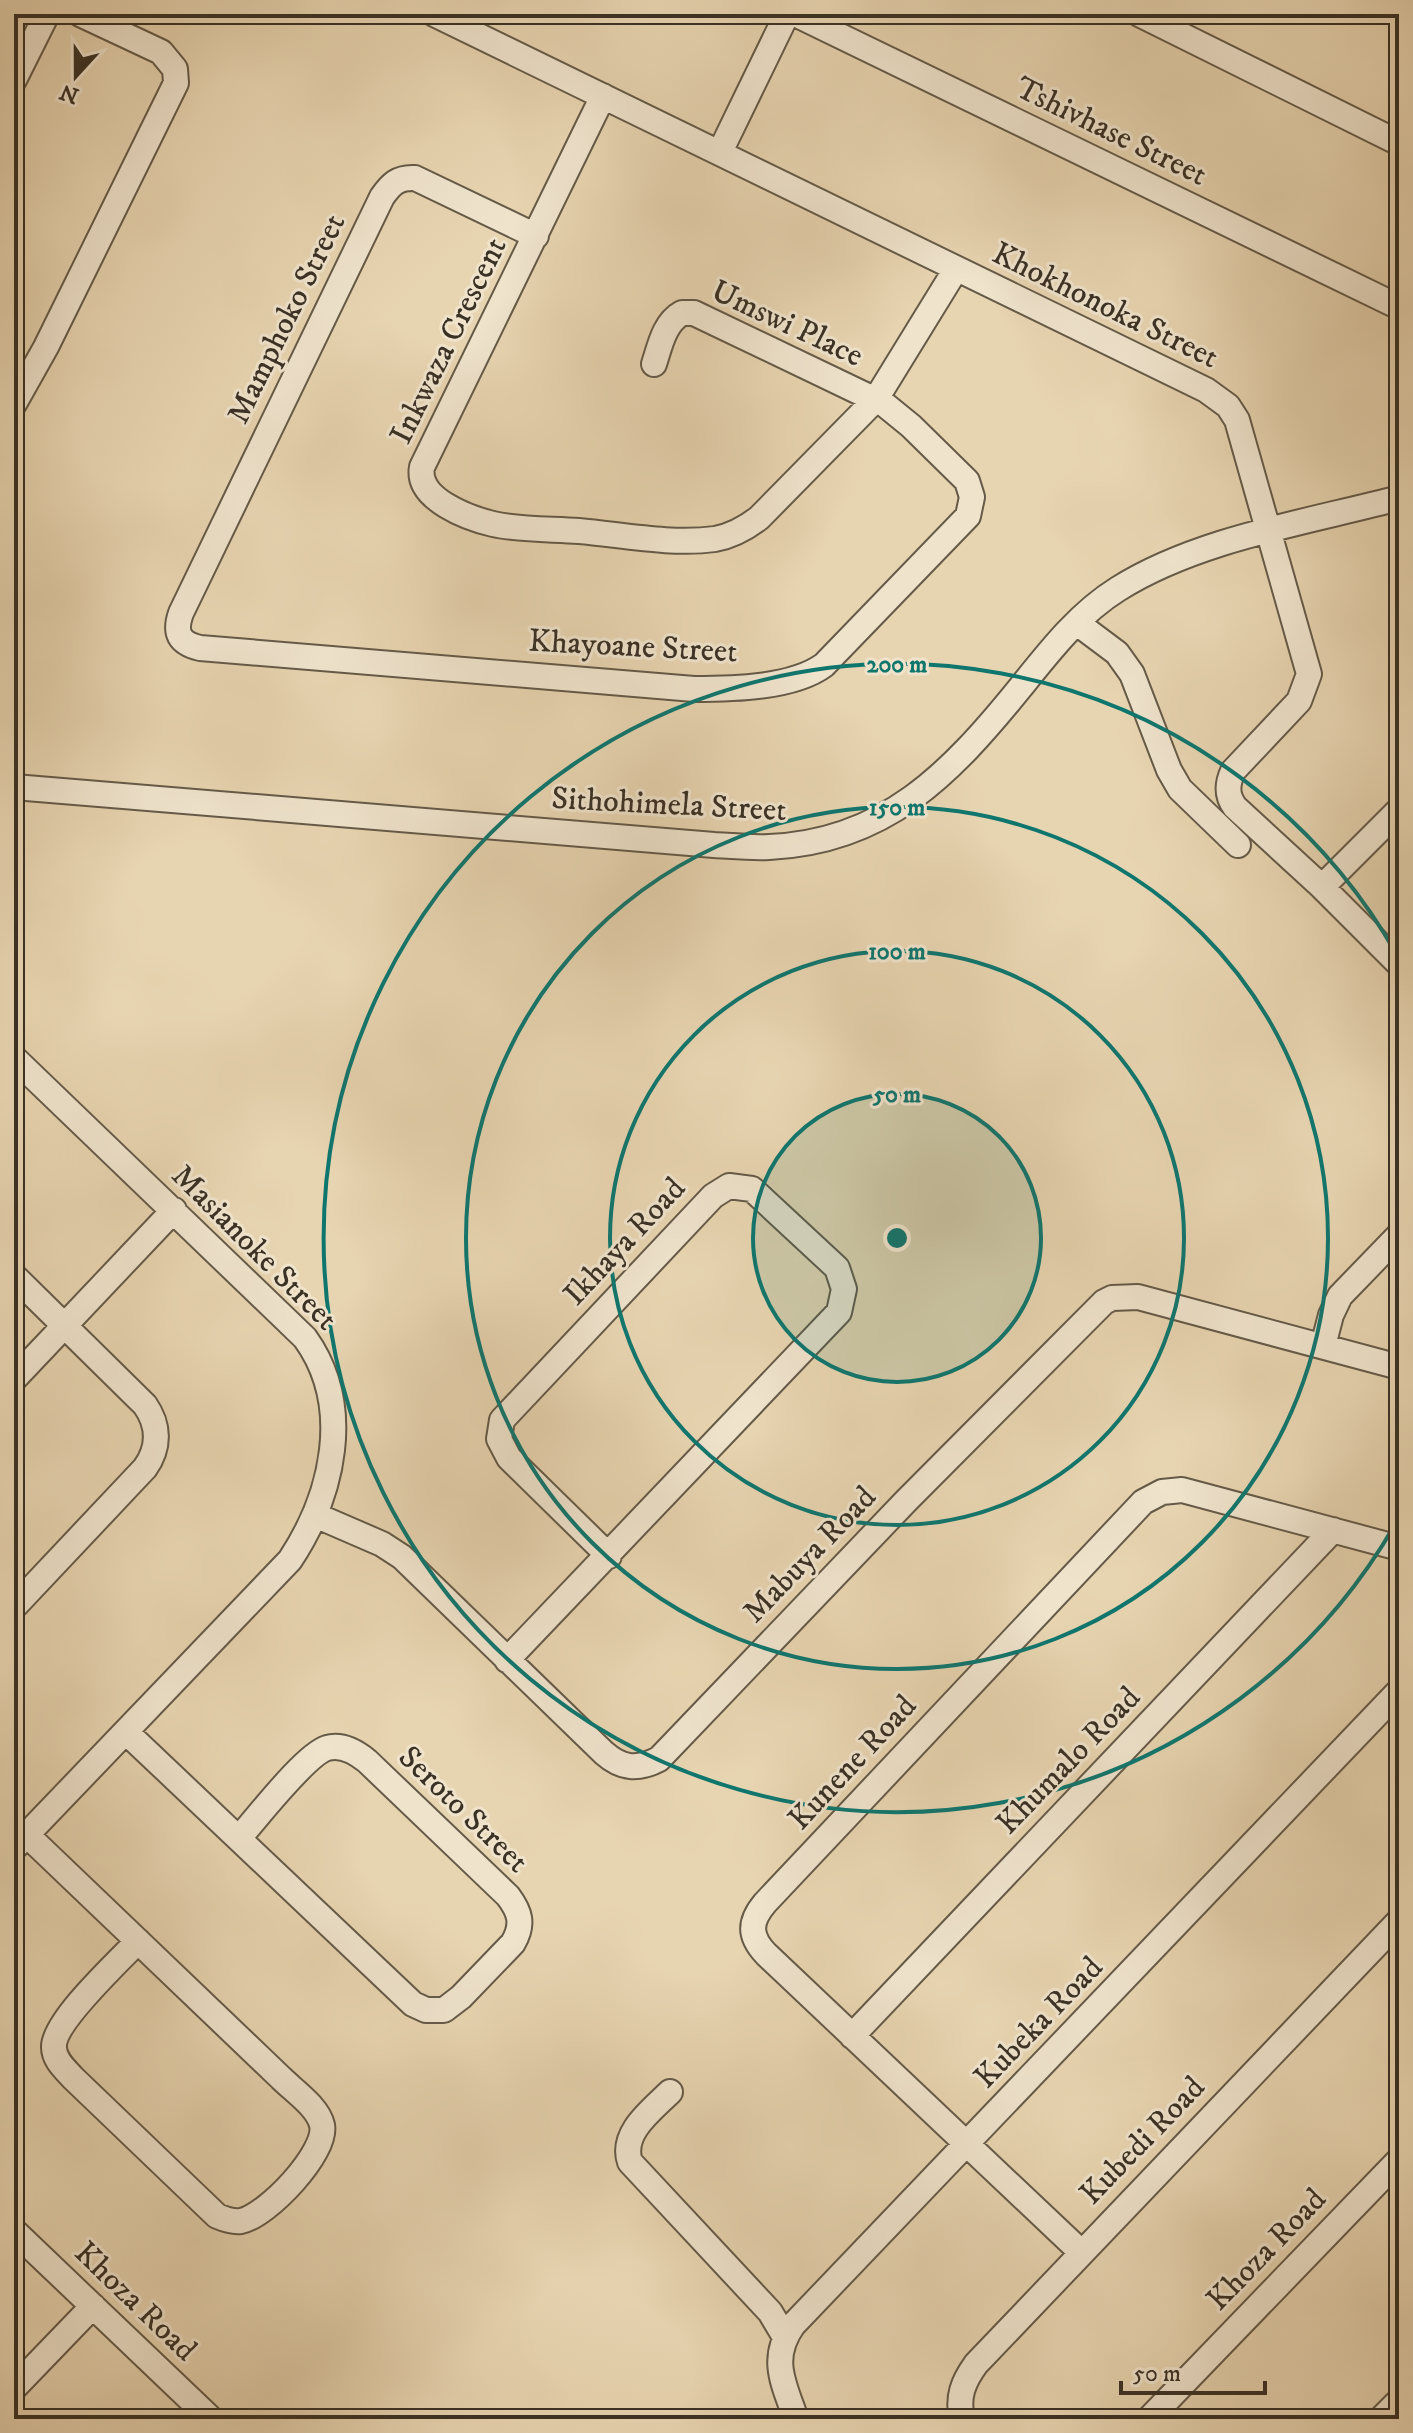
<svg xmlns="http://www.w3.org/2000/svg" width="1413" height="2433" viewBox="0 0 1413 2433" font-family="'IM FELL DW Pica',serif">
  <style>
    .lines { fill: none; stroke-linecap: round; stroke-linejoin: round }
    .minor-casing { stroke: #655a48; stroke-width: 28 }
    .minor { stroke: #efe3cc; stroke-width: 24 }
    .ring { fill: none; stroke: #0f766e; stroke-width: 4 }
    .labels { text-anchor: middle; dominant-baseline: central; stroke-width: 6; stroke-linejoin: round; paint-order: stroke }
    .street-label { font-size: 32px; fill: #3a3125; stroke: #efe3cc }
    .centre { fill: #0f766e; stroke: #efe3cc; stroke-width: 4 }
    .ring-label { font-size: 24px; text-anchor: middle; font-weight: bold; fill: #0f766e; stroke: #efe3cc; stroke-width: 6; stroke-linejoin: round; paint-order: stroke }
  </style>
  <rect width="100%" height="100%" fill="#e7d4b0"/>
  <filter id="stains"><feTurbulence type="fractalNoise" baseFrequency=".0025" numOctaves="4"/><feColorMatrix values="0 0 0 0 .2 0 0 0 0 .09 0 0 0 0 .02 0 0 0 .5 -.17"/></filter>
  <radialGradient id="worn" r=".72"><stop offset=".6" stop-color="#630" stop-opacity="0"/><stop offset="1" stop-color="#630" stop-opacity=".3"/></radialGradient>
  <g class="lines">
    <g class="minor-casing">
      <path id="minor" d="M434,14L1206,390L1228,406L1237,420L1309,674L1299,701L1233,771C1227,784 1226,795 1235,807L1322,887L1399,964
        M795,14L1399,307
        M1139,14L1399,143
        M14,80L47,14
        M603,96L422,467C416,499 468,518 493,524C520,530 551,529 579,531C623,535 672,545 715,539C732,536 746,528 759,518L876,399L956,269
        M720,152L787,14
        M536,236L415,178C398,177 391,184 382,197L181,613C174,633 179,643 200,648L694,689C732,689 793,688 824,665L968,516L972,497L967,481L911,426L884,404L694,313H682C664,323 660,346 654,364
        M14,404L46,347L176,83L175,69L161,52L80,14
        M1077,623L1117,653L1132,674L1169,770L1180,789L1238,845
        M14,787L714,845C732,846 751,848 769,847C886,842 951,773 1020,688C1049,652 1078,614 1118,589C1197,539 1308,522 1399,498
        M1322,887L1399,810
        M14,1058L305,1338C354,1406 333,1495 290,1560L14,1848
        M14,1276L145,1405C159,1425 160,1447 145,1468L14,1607
        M1323,1346L1331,1315L1340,1296L1399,1235
        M14,1379L174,1210
        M315,1515L382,1544L402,1557L604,1753C622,1769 638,1770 659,1759L906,1501L1104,1302L1112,1298L1138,1297L1399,1367
        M507,1660L839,1312L844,1289L837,1268L752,1189L729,1186L713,1196L502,1420L499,1439L509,1458L609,1556
        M126,1732L413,2004L426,2010H444L461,1997L513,1943C524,1924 520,1912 508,1896L367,1761C356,1752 341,1744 327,1748C305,1755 257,1818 239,1838
        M27,1835L281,2078C294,2091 318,2107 322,2125C328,2152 267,2216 241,2221C233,2222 224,2219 217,2216L73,2078C65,2069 54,2060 54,2047C53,2022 119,1961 138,1941
        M852,2036L1333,1530
        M670,2092C652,2110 620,2133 630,2162L770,2312L785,2337
        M14,2231L211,2419
        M1081,2252L766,1954C749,1936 749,1922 765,1903L1143,1502L1162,1492L1182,1490L1399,1548
        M14,2388L93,2306
        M796,2419C784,2384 769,2359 793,2325L1399,1691
        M962,2419C957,2397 963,2382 976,2364L1399,1921
        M1149,2419L1399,2160
        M1381,2419L1399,2401"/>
    </g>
    <use href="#minor" class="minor"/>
  </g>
  <circle cx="897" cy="1238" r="144" fill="#0f766e" fill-opacity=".12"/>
  <g class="ring">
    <circle cx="897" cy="1238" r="144"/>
    <circle cx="897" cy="1238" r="287"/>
    <circle cx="897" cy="1238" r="431"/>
    <path d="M1397 1521A574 574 0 1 1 1397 955"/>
  </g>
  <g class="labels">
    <g class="street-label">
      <text transform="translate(1111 132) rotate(26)">Tshivhase Street</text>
      <text transform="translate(1105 306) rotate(26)">Khokhonoka Street</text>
      <text transform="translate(287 319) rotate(-64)">Mamphoko Street</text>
      <text transform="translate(787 324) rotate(25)">Umswi Place</text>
      <text transform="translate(449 341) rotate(-64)">Inkwaza Crescent</text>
      <text transform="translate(633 647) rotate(3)">Khayoane Street</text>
      <text transform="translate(669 805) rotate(3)">Sithohimela Street</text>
      <text transform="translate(625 1242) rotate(-47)">Ikhaya Road</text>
      <text transform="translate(254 1248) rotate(45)">Masianoke Street</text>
      <text transform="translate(810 1555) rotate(-46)">Mabuya Road</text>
      <text transform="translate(1069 1761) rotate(-46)">Khumalo Road</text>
      <text transform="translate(853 1763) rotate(-47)">Kunene Road</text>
      <text transform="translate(463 1810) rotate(44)">Seroto Street</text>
      <text transform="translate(1039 2023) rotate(-46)">Kubeka Road</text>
      <text transform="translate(1143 2141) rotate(-46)">Kubedi Road</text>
      <text transform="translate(1267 2250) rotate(-46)">Khoza Road</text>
      <text transform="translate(135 2302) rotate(44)">Khoza Road</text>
    </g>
  </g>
  <circle cx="897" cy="1238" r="12" class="centre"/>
  <g class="ring-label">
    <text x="897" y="672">200 m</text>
    <text x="897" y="815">150 m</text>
    <text x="897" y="959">100 m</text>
    <text x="897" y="1102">50 m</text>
  </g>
  <rect width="1413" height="2433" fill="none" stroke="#e7d4b0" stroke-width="48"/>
  <rect x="16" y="16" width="1381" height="2401" fill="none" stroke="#3a3125" stroke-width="4"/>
  <rect x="24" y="24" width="1365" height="2385" fill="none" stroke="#3a3125" stroke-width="2"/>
  <g transform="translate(76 76) rotate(201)" stroke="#efe3cc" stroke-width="6" paint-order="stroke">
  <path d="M0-6L14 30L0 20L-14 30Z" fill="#3a3125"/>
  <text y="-12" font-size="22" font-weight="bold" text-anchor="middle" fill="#3a3125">N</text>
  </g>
  <path d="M1121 2381v12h144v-12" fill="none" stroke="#3a3125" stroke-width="4"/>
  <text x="1133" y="2381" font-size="24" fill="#3a3125" stroke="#efe3cc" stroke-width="6" paint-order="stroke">50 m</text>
  <rect width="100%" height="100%" filter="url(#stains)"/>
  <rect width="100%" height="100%" fill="url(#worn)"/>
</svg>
